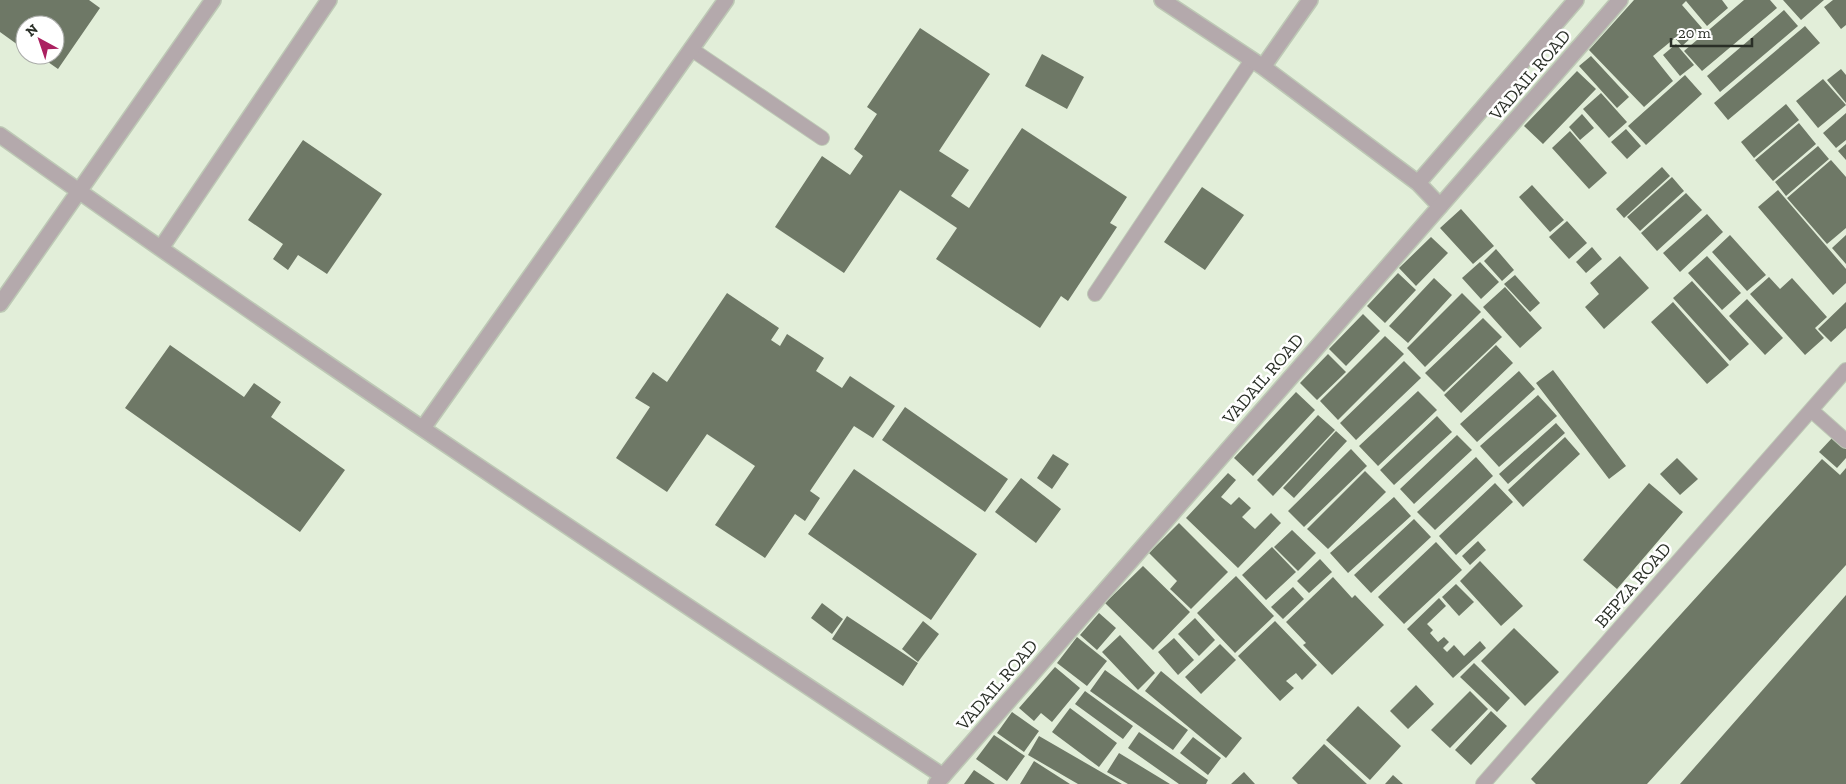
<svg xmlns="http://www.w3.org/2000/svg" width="1846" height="784" viewBox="0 0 1846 784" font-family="'Zilla Slab',serif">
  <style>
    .building { fill: #6e7866 }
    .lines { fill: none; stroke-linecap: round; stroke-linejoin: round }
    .service-casing { stroke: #bdc8b5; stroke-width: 16 }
    .minor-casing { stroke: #bdc8b5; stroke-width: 18 }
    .tertiary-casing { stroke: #bdc8b5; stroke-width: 18 }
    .service { stroke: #b4a9ac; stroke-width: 14 }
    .minor { stroke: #b4a9ac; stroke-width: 15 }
    .tertiary { stroke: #b4a9ac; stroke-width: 15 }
    .labels { text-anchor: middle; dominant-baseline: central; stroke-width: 5; stroke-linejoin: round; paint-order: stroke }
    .street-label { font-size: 18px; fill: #2a2f27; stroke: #fff }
  </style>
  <rect width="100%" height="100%" fill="#e2eed9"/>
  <path class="building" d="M0,0H89L100,8L58,69L38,55H55V25H25V50L0,32Z
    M1634,0H1722L1728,8L1707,26L1686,1L1682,5L1702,28L1682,46L1675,38L1653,56L1673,81L1644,107L1589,50Z
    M1744,0H1770L1777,8L1702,71L1684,51Z
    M1783,0H1824L1801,20Z
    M1833,0H1846V25L1841,29L1824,7Z
    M1784,10L1798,26L1720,92L1707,76Z
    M1805,26L1820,43L1728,120L1714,103Z
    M920,28L990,74L939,151L969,170L951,196L969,208L1022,128L1127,197L1110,223L1117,227L1068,301L1061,296L1040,328L936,259L957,228L900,190L844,273L775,227L822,156L850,175L863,156L854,149L877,114L867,107Z
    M1676,44L1694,65L1680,76L1663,55Z
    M1042,54L1084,77L1067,109L1025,86Z
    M1591,56L1629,97L1617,108L1579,66Z
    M1841,69L1846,75V103L1827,80Z
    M1577,71L1596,89L1543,144L1524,126Z
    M1685,75L1702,94L1646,145L1628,126Z
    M1823,79L1846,105L1818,128L1796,101Z
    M1601,93L1627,122L1609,138L1583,109Z
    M1786,104L1799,120L1754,158L1741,142Z
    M1846,113V140L1836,148L1823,133Z
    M1582,114L1594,128L1580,140L1569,127Z
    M1799,123L1816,144L1773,181L1755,160Z
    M1626,129L1641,146L1627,159L1611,142Z
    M1570,131L1607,173L1589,189L1552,148Z
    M303,140L382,194L327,274L298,255L288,270L273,259L283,244L248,220Z
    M1846,144V160L1838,151Z
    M1818,146L1829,159L1786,196L1775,182Z
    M1831,160L1846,177V228L1827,244L1787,198Z
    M1662,167L1670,176L1624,218L1616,209Z
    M1672,177L1684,191L1640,231L1627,217Z
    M1532,185L1564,220L1550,232L1519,197Z
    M1202,187L1244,215L1205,270L1164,242Z
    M1778,190L1846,269V283L1833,295L1758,207Z
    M1686,193L1702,210L1657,251L1641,233Z
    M1461,209L1494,246L1473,264L1440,228Z
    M1707,214L1723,232L1680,272L1663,253Z
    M1567,221L1587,243L1569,259L1549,237Z
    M1730,235L1766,275L1747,291L1712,252Z
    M1846,235V264L1832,248Z
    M1431,237L1448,253L1416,286L1399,268Z
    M1592,247L1602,259L1586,273L1576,262Z
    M1496,249L1514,270L1502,281L1484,261Z
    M1620,256L1649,288L1604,329L1585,307L1599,294L1590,283Z
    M1707,256L1741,293L1722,310L1688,273Z
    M1480,262L1499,282L1481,299L1462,278Z
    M1398,273L1416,290L1385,323L1367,306Z
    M1515,275L1540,303L1530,312L1504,284Z
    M1769,277L1780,289L1792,278L1827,317L1815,328L1824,338L1805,355L1750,294Z
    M1434,278L1452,295L1408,343L1389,326Z
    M1692,281L1749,344L1730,361L1673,298Z
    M1505,287L1542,328L1520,348L1483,307Z
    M727,293L779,328L771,340L780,346L787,334L824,358L816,371L842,388L850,376L895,406L873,438L854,426L810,491L820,498L805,521L795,514L765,558L715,525L755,466L707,434L667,492L616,458L650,407L635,398L653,372L667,382Z
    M1462,293L1481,312L1425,367L1407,348Z
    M1747,299L1783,338L1765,355L1729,316Z
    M1673,302L1729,365L1707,384L1651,322Z
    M1846,302V328L1831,342L1818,329Z
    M1363,314L1380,331L1346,366L1329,349Z
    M1483,318L1502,337L1444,392L1425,373Z
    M1385,336L1404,354L1338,420L1320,401Z
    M170,345L244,397L254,383L281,402L271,417L345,470L300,532L125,408Z
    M1496,345L1513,363L1461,413L1444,395Z
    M1328,354L1346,372L1317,400L1300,383Z
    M1404,361L1421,378L1356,440L1340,423Z
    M1553,370L1626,466L1609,479L1536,383Z
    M1519,371L1535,389L1477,442L1460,424Z
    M1418,391L1437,410L1378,466L1359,446Z
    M1296,392L1315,410L1253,476L1234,458Z
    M1538,395L1557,416L1499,467L1480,446Z
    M905,407L1008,479L985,512L882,440Z
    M1318,415L1335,430L1273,496L1257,480Z
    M1437,416L1452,432L1394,485L1380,470Z
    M1556,423L1565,433L1508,484L1499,474Z
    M1336,431L1347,441L1294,498L1283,488Z
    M1457,435L1472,450L1414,504L1400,489Z
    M1565,437L1580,454L1523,507L1508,490Z
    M1833,437L1846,449V458L1837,468L1819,452Z
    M1351,449L1367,466L1304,527L1288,511Z
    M1053,454L1069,464L1052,489L1037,478Z
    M1476,457L1493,476L1435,530L1417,512Z
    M1677,458L1698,479L1680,495L1660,474Z
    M1822,459L1840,475L1846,468V565L1647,784H1536L1531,779Z
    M854,469L977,554L931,620L808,534Z
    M1365,471L1386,492L1328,549L1307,529Z
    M1228,473L1236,480L1221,497L1231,505L1239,497L1251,508L1242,517L1255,529L1271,513L1281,523L1238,568L1186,518Z
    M1021,478L1061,509L1036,543L995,512Z
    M1495,483L1513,502L1456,555L1439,536Z
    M1649,483L1683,512L1617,589L1583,560Z
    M1394,497L1411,516L1348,573L1330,553Z
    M1414,519L1431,537L1371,593L1354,575Z
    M1179,523L1228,572L1191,609L1170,589L1177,581L1149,553Z
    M1292,530L1316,553L1298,571L1274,547Z
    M1478,541L1486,550L1470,565L1462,556Z
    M1436,542L1462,570L1404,624L1378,597Z
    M1272,547L1296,572L1266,600L1242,575Z
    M1320,559L1332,572L1309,593L1297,581Z
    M1480,561L1523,606L1501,626L1460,581Z
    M1143,566L1190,612L1153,650L1105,603Z
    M1236,576L1274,616L1235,653L1197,613Z
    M1333,577L1352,598L1355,595L1384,625L1332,675L1303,645L1306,643L1286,622Z
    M1456,584L1474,602L1459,616L1442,597Z
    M1293,587L1304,599L1283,619L1271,607Z
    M1846,595V784H1680Z
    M1439,598L1446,606L1427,624L1433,630L1430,633L1438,642L1444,637L1449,642L1443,648L1447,652L1454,645L1464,656L1480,641L1486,648L1453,678L1407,629Z
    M822,603L843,619L832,634L811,618Z
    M1099,613L1116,628L1097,650L1080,635Z
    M847,616L918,663L903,686L832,639Z
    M1195,618L1215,640L1199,656L1178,634Z
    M923,621L939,634L918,662L902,649Z
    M1275,621L1317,665L1302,680L1296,673L1286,681L1294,688L1280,701L1238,656Z
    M1514,628L1559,672L1525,706L1481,661Z
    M1120,635L1155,673L1138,690L1102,652Z
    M1077,637L1107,661L1087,686L1057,663Z
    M1174,638L1194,660L1178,675L1158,652Z
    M1220,644L1236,660L1201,694L1185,677Z
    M1474,663L1510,698L1497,712L1460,677Z
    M1055,667L1080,688L1052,722L1041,713L1034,721L1019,708Z
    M1105,670L1188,730L1173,750L1090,691Z
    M1161,671L1242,738L1226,758L1145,691Z
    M1416,685L1434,704L1408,729L1390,711Z
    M1085,691L1133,726L1123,739L1075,704Z
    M1470,691L1488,709L1450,748L1431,730Z
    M1358,706L1401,746L1370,780L1326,740Z
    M1070,708L1117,743L1099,767L1052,732Z
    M1491,711L1507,726L1471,765L1455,750Z
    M1012,712L1039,731L1024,752L997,733Z
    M1139,732L1208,780L1206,784H1179L1128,748Z
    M994,735L1025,756L1007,781L976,759Z
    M1039,736L1122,784H1078L1028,755Z
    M1193,737L1221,758L1208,775L1180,753Z
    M1324,744L1367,784H1298L1292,778Z
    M1119,753L1170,784H1128L1107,772Z
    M1034,761L1070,784H1020Z
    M974,770L995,784H964Z
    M1244,772L1255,784H1231Z
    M1393,775L1403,784H1385Z"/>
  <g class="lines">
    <g class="service-casing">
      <path id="service" d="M691,49L822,138
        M1095,294L1252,60
        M1811,410L1846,441
        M1483,784L1846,370"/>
    </g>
    <g class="minor-casing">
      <path id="minor" d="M1162,0L1263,67L1418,183L1440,206
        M1263,67L1310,0
        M0,135C309,356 626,566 943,776
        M1418,183L1576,0
        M161,248L329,0
        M0,304L213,0
        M423,428L726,0"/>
    </g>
    <g class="tertiary-casing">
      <path id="tertiary" d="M936,784L1620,0"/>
    </g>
    <use href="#service" class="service"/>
    <use href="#minor" class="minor"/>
    <use href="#tertiary" class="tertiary"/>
  </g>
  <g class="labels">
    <g class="street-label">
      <text transform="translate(1530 75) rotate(-49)">VADAIL ROAD</text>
      <text transform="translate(1263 379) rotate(-49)">VADAIL ROAD</text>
      <text transform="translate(1633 585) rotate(-49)">BEPZA ROAD</text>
      <text transform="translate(997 685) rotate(-49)">VADAIL ROAD</text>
    </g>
  </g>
  <g transform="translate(40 40) rotate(320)"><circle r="24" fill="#ffffff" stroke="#aaaca9"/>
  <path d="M0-4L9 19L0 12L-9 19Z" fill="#ab2060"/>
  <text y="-8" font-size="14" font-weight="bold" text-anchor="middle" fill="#2a2f27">N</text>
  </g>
  <path d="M1671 38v8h81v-8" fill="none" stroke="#2a2f27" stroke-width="2.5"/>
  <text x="1678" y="38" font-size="15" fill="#2a2f27" stroke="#ffffff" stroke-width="4" paint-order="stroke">20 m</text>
</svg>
